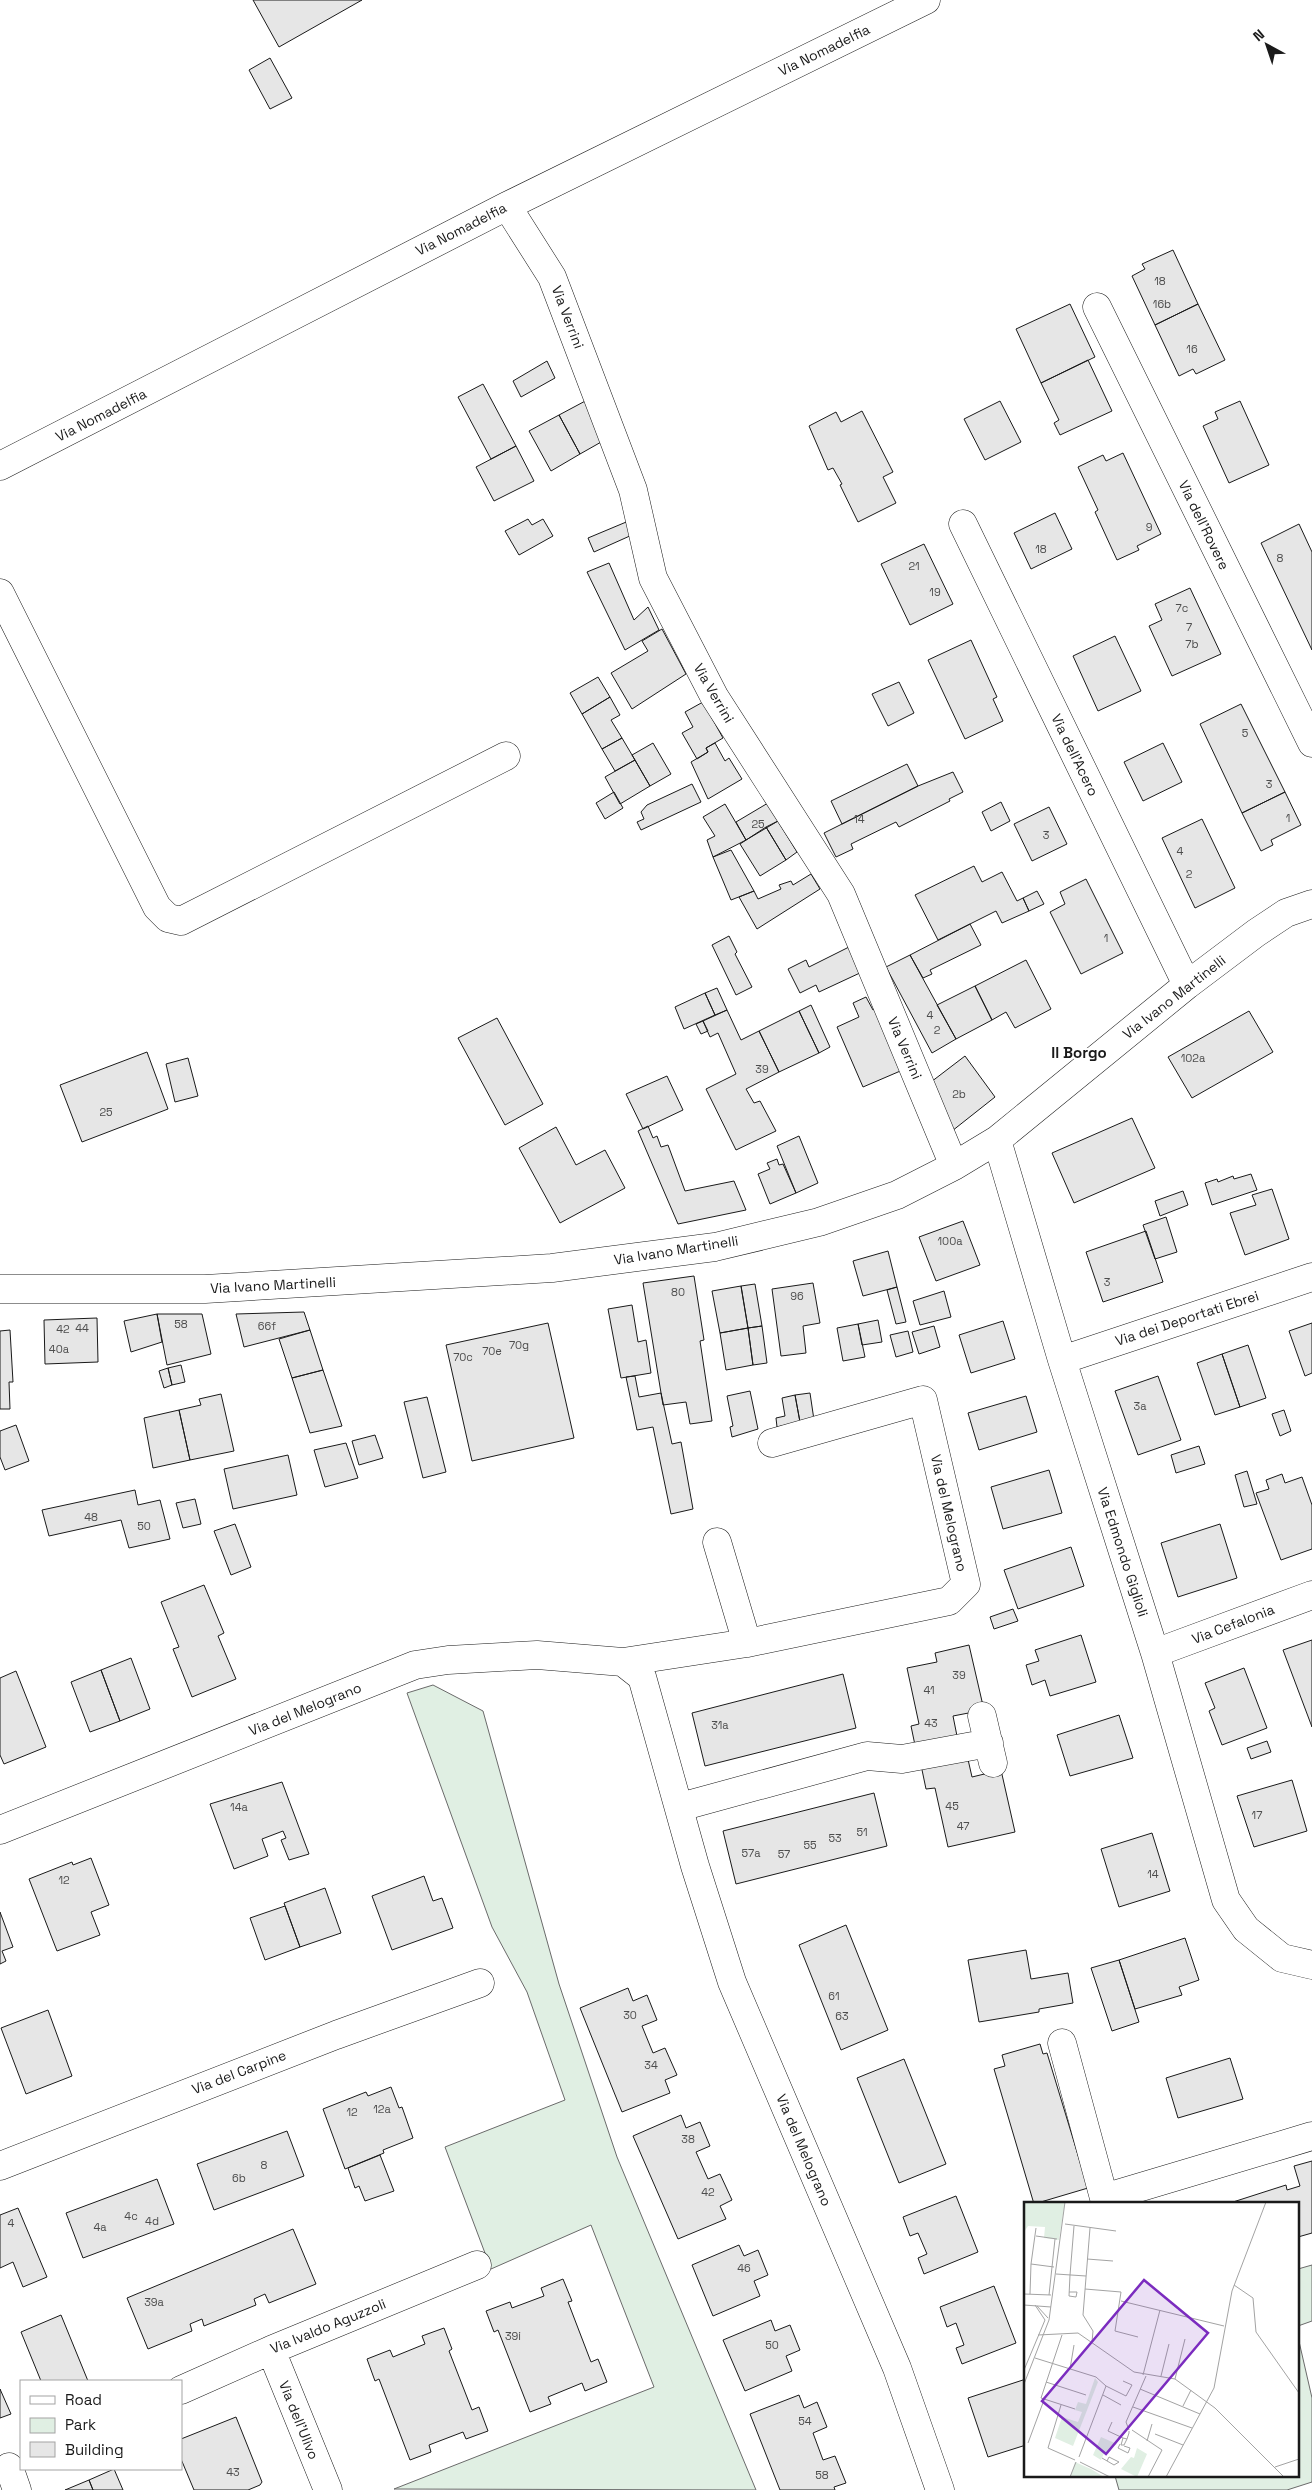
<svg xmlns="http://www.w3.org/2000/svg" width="1312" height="2490" viewBox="0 0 1312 2490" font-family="'Space Grotesk',sans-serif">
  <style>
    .green { fill: #e0efe3; stroke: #6a6a6a }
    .building { fill: #e6e6e6; stroke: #1a1a1a }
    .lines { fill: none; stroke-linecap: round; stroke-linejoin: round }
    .minor-casing { stroke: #1a1a1a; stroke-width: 29 }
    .minor { stroke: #fff; stroke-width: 28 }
    .labels { text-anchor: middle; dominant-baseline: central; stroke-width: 4; stroke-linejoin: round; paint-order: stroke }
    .number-label { font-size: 11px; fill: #4d4d4d }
    .street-label { font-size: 14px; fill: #1a1a1a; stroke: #fff }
    .neighbourhood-label { font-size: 15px; font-weight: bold; fill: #1a1a1a; stroke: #fff }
    .inset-road { fill: none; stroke: #a3a3a3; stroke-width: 1 }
    .view { fill: #7b2cbf; fill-opacity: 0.15; stroke: #7b2cbf; stroke-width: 2.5 }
    .inset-edge { fill: none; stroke: #1a1a1a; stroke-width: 2.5 }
  </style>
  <rect width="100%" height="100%" fill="#fff"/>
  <path class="green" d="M433,1685L483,1711L559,1984L617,2157L756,2490L394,2489L654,2387L591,2225L491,2269L445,2147L565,2100L527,1992L492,1927L407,1693Z
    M1312,2265V2321L1298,2326V2269Z
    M1298,2337L1312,2398V2482L1287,2490H1119L1115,2476H1298Z"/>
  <path class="building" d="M253,0H362L279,47Z
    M270,58L292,98L270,109L249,70Z
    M1173,250L1198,304L1155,325L1132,276L1145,269L1142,264Z
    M1070,304L1095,357L1041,383L1016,329Z
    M1198,304L1225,360L1196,374L1193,369L1179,376L1155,325Z
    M1088,360L1112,411L1060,435L1054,423L1059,420L1041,383Z
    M547,361L555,378L521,397L513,381Z
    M483,384L516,446L491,459L458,397Z
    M589,399L610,437L580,454L559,415Z
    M1000,401L1021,442L985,460L964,419Z
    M1240,401L1269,465L1229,483L1203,426L1218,419L1215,412Z
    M862,411L893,472L883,477L896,503L858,522L840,485L842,484L833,468L828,470L809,426L836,412L841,422Z
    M559,415L580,454L551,471L529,431Z
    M516,446L534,481L494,501L476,467Z
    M1123,453L1161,534L1137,546L1139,550L1117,560L1095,512L1098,510L1078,467L1103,455L1106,461Z
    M1055,513L1072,549L1031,569L1014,533Z
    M528,519L532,525L543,519L553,536L519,555L505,531Z
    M631,520L632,535L594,552L588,538Z
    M1299,524L1312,552V650L1261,543Z
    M924,544L953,604L910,625L881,564Z
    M609,563L634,620L648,607L659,630L625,650L587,572Z
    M1190,588L1221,654L1172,676L1149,626L1162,620L1155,604Z
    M662,629L686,674L632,709L611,673L648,651L642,641Z
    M1115,636L1141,691L1098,711L1073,656Z
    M971,640L997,697L993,699L1003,721L965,739L928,660Z
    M598,677L610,697L582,714L570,693Z
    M899,682L914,713L888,726L872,694Z
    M610,697L620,715L611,720L622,738L602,749L582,714Z
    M703,702L723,738L706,748L708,752L697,759L682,733L693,727L685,712Z
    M1241,704L1285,792L1242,813L1200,724Z
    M622,738L635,760L615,771L602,749Z
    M653,743L671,774L650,786L632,755Z
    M715,743L725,761L729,758L742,779L708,799L691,762L708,752L706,748Z
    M1163,743L1182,782L1143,801L1124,762Z
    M635,760L650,786L620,804L605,777Z
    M907,764L918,786L842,824L831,801Z
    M953,772L963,792L949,799L950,801L899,827L896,822L851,844L853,849L836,857L824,833L918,786Z
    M692,784L701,802L641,830L637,822L644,819L641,812L647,805Z
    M614,792L623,808L605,819L596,803Z
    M1285,792L1301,825L1271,840L1273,845L1261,851L1242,813Z
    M1001,802L1010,821L991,831L982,812Z
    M768,803L778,821L746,840L736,822Z
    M725,804L746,840L713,857L707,840L715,836L703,817Z
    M1049,807L1067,844L1032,861L1014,824Z
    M1202,819L1235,888L1195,908L1162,838Z
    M778,821L797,852L786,860L766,827Z
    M766,827L786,860L760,876L740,844Z
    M731,850L754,891L731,900L713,857Z
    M974,866L982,882L1002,872L1017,901L1023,898L1029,911L1002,923L996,911L938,940L915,895Z
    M811,874L820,889L757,929L739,897L754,891L758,899L781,889L779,885L791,881L793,885Z
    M1086,879L1123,953L1081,974L1050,912L1065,904L1060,892Z
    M1037,891L1044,904L1029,911L1023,898Z
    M970,924L981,945L930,970L932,974L923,978L910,955Z
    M729,936L737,952L735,954L752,987L736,995L712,945Z
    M849,947L862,972L819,992L816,985L800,993L788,969L806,960L809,967Z
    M910,955L956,1039L932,1053L886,967Z
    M1026,960L1051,1009L1015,1028L1006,1012L992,1020L975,986Z
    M975,986L992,1020L956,1039L937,1005Z
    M717,988L727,1010L715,1015L705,993Z
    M705,993L715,1015L684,1029L675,1007Z
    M866,997L873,1010L876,1008L905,1069L863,1087L837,1027L859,1017L853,1003Z
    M811,1005L830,1047L819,1053L799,1011Z
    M727,1010L741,1040L759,1031L779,1072L746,1089L754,1103L760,1101L776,1131L736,1150L706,1089L736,1074L718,1033L710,1037L703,1021Z
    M799,1011L819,1053L779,1072L759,1031Z
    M1249,1011L1273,1052L1192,1098L1168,1057Z
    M497,1018L543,1104L505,1125L458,1038Z
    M703,1021L708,1031L701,1034L696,1024Z
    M147,1052L168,1109L82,1142L60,1085Z
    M965,1056L995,1097L952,1131L931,1082Z
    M188,1058L198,1096L175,1102L166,1064Z
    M667,1076L683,1110L643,1129L626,1094Z
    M1132,1118L1155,1168L1074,1203L1052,1153Z
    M648,1126L653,1138L657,1136L661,1147L668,1145L685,1191L734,1181L746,1210L678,1224L638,1131Z
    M556,1127L576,1165L605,1150L625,1188L560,1223L519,1148Z
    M799,1136L818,1183L796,1193L777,1146Z
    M777,1159L779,1165L783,1164L796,1193L770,1204L758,1174L770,1169L767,1163Z
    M1251,1174L1257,1190L1212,1205L1205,1183L1217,1179L1218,1182L1233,1176L1234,1179Z
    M1272,1189L1289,1239L1245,1255L1230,1213L1256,1205L1252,1195Z
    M1183,1191L1188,1205L1160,1216L1155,1201Z
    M1166,1217L1177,1252L1155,1259L1143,1225Z
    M963,1221L980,1265L936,1281L919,1237Z
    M1146,1231L1163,1282L1103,1302L1086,1252Z
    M888,1251L897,1287L863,1296L853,1261Z
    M694,1276L704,1340L700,1341L712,1421L690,1424L686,1402L663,1405L643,1283Z
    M813,1283L820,1323L803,1326L806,1353L781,1356L772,1289Z
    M755,1284L762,1326L748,1328L741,1286Z
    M741,1286L748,1328L720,1333L712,1291Z
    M897,1287L906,1322L896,1324L887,1290Z
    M944,1291L951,1317L920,1325L913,1301Z
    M632,1305L638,1342L646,1340L651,1373L621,1378L608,1309Z
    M304,1312L310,1330L244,1347L236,1314Z
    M157,1314H202L211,1354L167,1365Z
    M157,1314L162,1342L131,1352L124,1321Z
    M97,1318L98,1362L45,1364L44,1320Z
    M878,1320L882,1342L862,1345L858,1324Z
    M1003,1321L1015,1359L971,1373L959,1335Z
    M548,1323L574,1438L472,1461L446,1345Z
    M1312,1323V1373L1305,1376L1289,1331Z
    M858,1324L865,1357L843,1361L837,1328Z
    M762,1326L767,1363L753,1365L748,1328Z
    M934,1326L940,1347L919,1354L912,1332Z
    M748,1328L753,1365L726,1370L720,1333Z
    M10,1330L13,1382H9L10,1409H0V1331Z
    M310,1330L323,1370L292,1378L279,1339Z
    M908,1331L913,1352L896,1357L890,1335Z
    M1248,1345L1266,1398L1240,1407L1222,1354Z
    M1222,1354L1240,1407L1215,1415L1197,1363Z
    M181,1365L185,1382L172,1385L168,1368Z
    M168,1368L172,1385L164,1388L159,1371Z
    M323,1370L342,1426L310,1433L292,1378Z
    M635,1376L639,1397L661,1393L672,1444L681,1442L693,1509L671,1514L653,1427L637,1430L626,1377Z
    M1158,1376L1181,1440L1138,1455L1115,1391Z
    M750,1391L758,1429L732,1437L730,1427L733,1426L727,1396Z
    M810,1393L814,1420L800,1422L795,1395Z
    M221,1394L234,1451L190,1460L179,1410L201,1405L199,1399Z
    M795,1395L800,1422L777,1427L776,1418L785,1416L782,1398Z
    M1026,1396L1037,1432L979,1450L968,1413Z
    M427,1397L446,1472L423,1478L404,1402Z
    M179,1410L190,1460L153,1468L144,1418Z
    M1284,1410L1291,1431L1280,1436L1272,1414Z
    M16,1425L29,1461L5,1470L0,1457V1431Z
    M375,1435L383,1458L359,1465L352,1441Z
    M346,1443L358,1478L325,1487L314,1450Z
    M1199,1446L1205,1464L1176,1473L1171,1455Z
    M288,1455L297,1495L233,1509L224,1469Z
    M1049,1470L1062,1513L1003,1529L991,1487Z
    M1247,1471L1257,1504L1244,1507L1235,1475Z
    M1282,1474L1285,1483L1302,1477L1312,1505V1549L1281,1560L1256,1493L1269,1489L1266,1480Z
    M135,1490L138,1505L160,1500L170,1539L129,1548L121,1520L49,1536L42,1510Z
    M195,1499L201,1524L183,1528L176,1503Z
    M235,1524L251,1567L231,1575L214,1531Z
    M1220,1524L1237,1578L1178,1597L1161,1543Z
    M1071,1547L1084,1586L1018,1609L1004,1570Z
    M204,1585L224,1633L218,1636L236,1679L192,1697L173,1649L179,1647L161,1602Z
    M1013,1609L1018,1621L994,1629L990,1617Z
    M1081,1635L1096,1682L1050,1696L1045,1680L1032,1685L1026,1665L1039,1661L1035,1650Z
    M1312,1640V1727L1283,1650Z
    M969,1645L984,1710L953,1716L958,1741L916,1750L911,1726L919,1724L907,1668L937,1662L935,1653Z
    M131,1658L150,1709L120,1721L101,1670Z
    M1244,1668L1267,1728L1222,1745L1209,1711L1215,1708L1205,1683Z
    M101,1670L120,1721L90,1732L71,1682Z
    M16,1671L46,1747L4,1764L0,1755V1678Z
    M843,1674L856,1728L705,1766L692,1713Z
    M1119,1715L1133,1758L1070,1776L1057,1735Z
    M1267,1741L1271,1752L1251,1759L1247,1748Z
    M967,1755L972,1777L1001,1770L1015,1832L948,1847L935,1788L926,1789L921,1765Z
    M1292,1780L1307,1831L1254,1847L1237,1796Z
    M282,1782L309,1854L289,1860L281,1840L286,1838L283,1831L262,1839L268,1856L234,1869L210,1804Z
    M874,1793L887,1846L736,1884L723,1831Z
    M1152,1833L1170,1891L1119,1907L1101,1849Z
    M91,1858L109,1905L91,1912L100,1935L57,1951L29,1879L72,1862L73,1865Z
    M424,1876L433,1901L442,1898L453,1928L392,1950L372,1896Z
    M325,1888L341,1933L300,1947L284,1903Z
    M285,1906L300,1947L265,1960L250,1918Z
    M0,1912L13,1947L2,1951L6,1961L0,1964Z
    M846,1925L888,2030L841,2050L799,1945Z
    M1185,1938L1199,1980L1179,1987L1182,1995L1135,2009L1119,1960Z
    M1026,1950L1031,1979L1068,1973L1073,2003L1039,2009V2012L979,2022L968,1960Z
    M1119,1960L1139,2022L1112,2031L1091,1968Z
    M628,1988L633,2001L647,1995L657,2020L642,2026L653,2053L665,2048L677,2075L665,2080L670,2093L622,2112L580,2008Z
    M48,2010L72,2076L26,2094L1,2028Z
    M1040,2044L1043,2054L1047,2053L1088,2188L1034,2204L994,2069L1005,2066L1002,2055Z
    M1230,2058L1243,2099L1178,2118L1166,2078Z
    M904,2059L946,2164L899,2183L857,2078Z
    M391,2087L399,2108L402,2107L413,2138L383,2150L384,2153L345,2169L323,2109L366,2092L368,2096Z
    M681,2115L686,2128L700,2122L710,2146L696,2152L708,2179L720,2174L732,2200L720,2206L726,2219L678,2239L633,2136Z
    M287,2131L304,2176L214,2210L197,2164Z
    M380,2155L394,2191L365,2201L359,2186L355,2188L348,2168Z
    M1312,2161V2233L1298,2237V2204H1234L1233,2202L1286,2185L1287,2190L1300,2186L1294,2166Z
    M157,2179L174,2224L83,2258L66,2213Z
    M956,2196L978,2252L924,2274L918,2258L927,2254L918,2233L910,2236L903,2217Z
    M18,2208L47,2277L23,2287L13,2262L0,2268V2215Z
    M293,2229L316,2284L269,2303L265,2294L254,2299L256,2305L204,2326L202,2319L190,2324L192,2331L148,2349L127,2298Z
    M739,2245L744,2256L758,2250L768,2275L754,2281L760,2296L713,2316L692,2265Z
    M563,2279L572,2301L568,2302L591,2362L598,2359L607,2382L585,2391L582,2383L548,2397L551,2404L530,2412L498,2330L494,2332L486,2311L510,2302L512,2308L544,2296L541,2288Z
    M994,2286L1016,2343L962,2364L956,2348L964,2345L956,2323L947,2327L940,2307Z
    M61,2315L88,2381H41L21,2332Z
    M771,2320L775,2331L790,2325L800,2350L786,2356L792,2371L745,2391L723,2340Z
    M444,2328L452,2349L449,2351L472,2410L479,2407L488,2431L466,2439L463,2432L429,2445L431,2452L410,2460L379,2379L375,2381L367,2359L390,2350L393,2357L425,2344L422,2336Z
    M1026,2379V2445L988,2457L968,2398Z
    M0,2389L11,2414L0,2418Z
    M799,2395L804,2408L817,2402L827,2427L813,2433L823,2460L835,2456L846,2483L834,2487L835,2490H780L750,2414Z
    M236,2417L262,2482L260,2485L248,2490H194L181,2459V2439Z
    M114,2469L123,2490H93L89,2480Z
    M89,2480L93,2490H65Z"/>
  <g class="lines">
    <g class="minor-casing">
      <path id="minor" d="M507,206L552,277L633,490L653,578L714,696L841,894L954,1166
        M1097,307L1312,743
        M0,466L507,206L926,0
        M963,524L1187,985
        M0,593L157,907L168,918L181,921L506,756
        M997,1140L1062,1360L1155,1653L1226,1900L1246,1929L1282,1958L1312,1965
        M0,1289H205L552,1268L715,1247L819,1222L897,1195L954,1166L997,1140L1187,985L1256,933L1286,913L1312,904
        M1062,1360L1312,1277
        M717,1542L747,1643
        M1155,1653L1312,1595
        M623,1662L747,1643L949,1601L966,1584L923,1400L772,1443
        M982,1716L993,1763
        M680,1807L867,1756L902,1759L989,1743
        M0,1830L415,1665L448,1660L537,1655L623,1662L642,1677L695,1866L732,1982L897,2368L940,2490
        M1062,2043L1104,2198L1312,2136
        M0,2166L336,2035L480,1983
        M271,2350L328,2490
        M181,2390L271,2350L477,2265
        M9,2467L17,2490"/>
    </g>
    <use href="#minor" class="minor"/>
  </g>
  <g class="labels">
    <g class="number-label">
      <text x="1160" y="281">18</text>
      <text x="1162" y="304">16b</text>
      <text x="1192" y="349">16</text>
      <text x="1149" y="527">9</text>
      <text x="1041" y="549">18</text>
      <text x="1280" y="558">8</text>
      <text x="914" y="566">21</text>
      <text x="935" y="592">19</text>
      <text x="1182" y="608">7c</text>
      <text x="1189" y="627">7</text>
      <text x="1192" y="644">7b</text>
      <text x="1245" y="733">5</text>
      <text x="1269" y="784">3</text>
      <text x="1288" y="818">1</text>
      <text x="859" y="819">14</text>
      <text x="758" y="824">25</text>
      <text x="1046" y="835">3</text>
      <text x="1180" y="851">4</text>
      <text x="1189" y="874">2</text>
      <text x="1106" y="938">1</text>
      <text x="930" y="1015">4</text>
      <text x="937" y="1030">2</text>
      <text x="1193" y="1058">102a</text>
      <text x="762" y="1069">39</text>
      <text x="959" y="1094">2b</text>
      <text x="106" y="1112">25</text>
      <text x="950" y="1241">100a</text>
      <text x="1107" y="1282">3</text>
      <text x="678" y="1292">80</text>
      <text x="797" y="1296">96</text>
      <text x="181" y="1324">58</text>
      <text x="267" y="1326">66f</text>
      <text x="82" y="1328">44</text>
      <text x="63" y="1329">42</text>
      <text x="519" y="1345">70g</text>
      <text x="59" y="1349">40a</text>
      <text x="492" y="1351">70e</text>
      <text x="463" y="1357">70c</text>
      <text x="1140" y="1406">3a</text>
      <text x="91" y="1517">48</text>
      <text x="144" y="1526">50</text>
      <text x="959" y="1675">39</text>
      <text x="929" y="1690">41</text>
      <text x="931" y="1723">43</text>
      <text x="720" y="1725">31a</text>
      <text x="952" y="1806">45</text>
      <text x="239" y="1807">14a</text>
      <text x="1257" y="1815">17</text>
      <text x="963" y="1826">47</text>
      <text x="862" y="1832">51</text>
      <text x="835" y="1838">53</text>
      <text x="810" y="1845">55</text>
      <text x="751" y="1853">57a</text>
      <text x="784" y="1854">57</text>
      <text x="1153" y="1874">14</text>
      <text x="64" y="1880">12</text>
      <text x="834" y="1996">61</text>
      <text x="630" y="2015">30</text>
      <text x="842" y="2016">63</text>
      <text x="651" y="2065">34</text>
      <text x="382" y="2109">12a</text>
      <text x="352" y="2112">12</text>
      <text x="688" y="2139">38</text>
      <text x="264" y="2165">8</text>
      <text x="239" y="2178">6b</text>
      <text x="708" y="2192">42</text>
      <text x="131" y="2216">4c</text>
      <text x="152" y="2221">4d</text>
      <text x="11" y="2223">4</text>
      <text x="100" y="2227">4a</text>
      <text x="744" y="2268">46</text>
      <text x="154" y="2302">39a</text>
      <text x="513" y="2336">39i</text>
      <text x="772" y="2345">50</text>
      <text x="805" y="2421">54</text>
      <text x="233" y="2472">43</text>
      <text x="822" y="2475">58</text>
    </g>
    <g class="street-label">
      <text transform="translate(824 50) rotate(-26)">Via Nomadelfia</text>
      <text transform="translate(461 229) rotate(-27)">Via Nomadelfia</text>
      <text transform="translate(568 317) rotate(69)">Via Verrini</text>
      <text transform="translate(101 415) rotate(-27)">Via Nomadelfia</text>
      <text transform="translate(1204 525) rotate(64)">Via dell'Rovere</text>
      <text transform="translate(714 693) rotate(60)">Via Verrini</text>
      <text transform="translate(1075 755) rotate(64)">Via dell'Acero</text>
      <text transform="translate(1174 997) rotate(-38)">Via Ivano Martinelli</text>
      <text transform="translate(905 1048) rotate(67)">Via Verrini</text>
      <text transform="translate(676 1250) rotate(-9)">Via Ivano Martinelli</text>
      <text transform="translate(273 1285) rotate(-3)">Via Ivano Martinelli</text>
      <text transform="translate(1187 1318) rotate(-18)">Via dei Deportati Ebrei</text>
      <text transform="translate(949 1513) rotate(77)">Via del Melograno</text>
      <text transform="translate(1123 1552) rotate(72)">Via Edmondo Giglioli</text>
      <text transform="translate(1233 1624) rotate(-21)">Via Cefalonia</text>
      <text transform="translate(305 1709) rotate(-22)">Via del Melograno</text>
      <text transform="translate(239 2072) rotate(-21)">Via del Carpine</text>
      <text transform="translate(804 2150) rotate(67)">Via del Melograno</text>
      <text transform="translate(328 2326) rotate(-22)">Via Ivaldo Aguzzoli</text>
      <text transform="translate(299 2420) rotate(68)">Via dell'Ulivo</text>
    </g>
    <g class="neighbourhood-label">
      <text x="1079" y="1052">Il Borgo</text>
    </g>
  </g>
  <g transform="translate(1024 2202)">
    <rect width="275" height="275" fill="#fff"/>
    <path d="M0,0H41L35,38L20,36L21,25L4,24L0,30ZM71,176L74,180L49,244L31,236L38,215L54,220L58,210L51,208L54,200L62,202ZM77,235L93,242L88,244L84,252L80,251L77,258L69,253ZM113,246L123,252L113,275L97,267L107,255L110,256ZM51,260L67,267L80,275H46Z" fill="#e0efe3"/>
    <path class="inset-road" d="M41,22L92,29M66,26L59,113L69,129L68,140M12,34L33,37M63,57L89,59M7,62L12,26M32,72L62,74M210,83L229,96L232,130L275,191M61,87L97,90L91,129L114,135M45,90H53L52,95L45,94L46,73L50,24M0,92L27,93M6,92L7,62L30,65M25,93L31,37M97,99L200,124M0,103L27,105M13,104L24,116M14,133L54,131L110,170L151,177L191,206L260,275M38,133L17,196L51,207M11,156L72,175L82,184L55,255M46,167L50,143M0,168L21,118L11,103M119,173L136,108M137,174L145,142M151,177L161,137M22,180L62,193M0,182L25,118L41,0M82,184L102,194L108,183L99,179M116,187L176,212M79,193L97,203M37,203L24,246L51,258M159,204L167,188M109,205L168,226M88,220L84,229L99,236M105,228L102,220L122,174M108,228L138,248L124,275M131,232L159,243M103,237L99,236L97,243H100L103,237L105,231V229M123,239L128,222M4,241L20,198M96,242L94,246L104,251L106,246L100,244M78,256L90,263L95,260L85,255L83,259M56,260L86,275M251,265L275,257M46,275L52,260M142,275L190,186L208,89L242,0"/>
    <path class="view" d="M120,78L184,131L82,252L18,199Z"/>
    <rect width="275" height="275" class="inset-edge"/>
  </g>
  <rect x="20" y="2380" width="162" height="90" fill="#ffffff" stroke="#a3a3a3"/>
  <rect x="30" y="2396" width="25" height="8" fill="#ffffff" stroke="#a3a3a3"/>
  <text x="65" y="2405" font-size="15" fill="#1a1a1a">Road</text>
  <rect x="30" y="2418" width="25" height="15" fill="#e0efe3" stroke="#a3a3a3"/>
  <text x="65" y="2430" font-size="15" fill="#1a1a1a">Park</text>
  <rect x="30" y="2442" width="25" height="15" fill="#e6e6e6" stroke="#a3a3a3"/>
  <text x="65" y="2455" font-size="15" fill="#1a1a1a">Building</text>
  <g transform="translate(1267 45) rotate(320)" stroke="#ffffff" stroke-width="4" paint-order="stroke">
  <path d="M0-4L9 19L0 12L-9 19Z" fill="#1a1a1a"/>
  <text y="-8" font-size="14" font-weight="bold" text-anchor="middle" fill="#1a1a1a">N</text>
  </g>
</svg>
